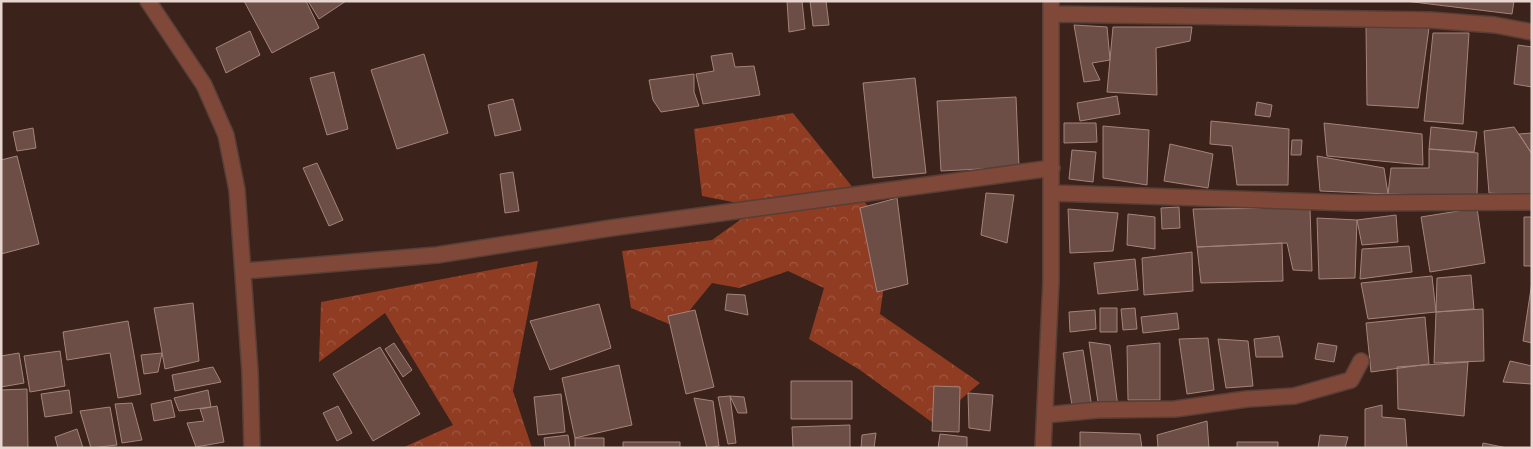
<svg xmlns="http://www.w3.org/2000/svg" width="1533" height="449" viewBox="0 0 1533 449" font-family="Mulish,sans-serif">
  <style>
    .forest { fill: url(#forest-crowns) }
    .building { fill: #6c4e46; stroke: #a4847a }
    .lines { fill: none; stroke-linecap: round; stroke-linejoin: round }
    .minor-casing { stroke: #573f37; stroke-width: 18 }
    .minor { stroke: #804838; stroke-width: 15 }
  </style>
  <defs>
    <pattern id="forest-crowns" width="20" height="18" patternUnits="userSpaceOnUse" patternTransform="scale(1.25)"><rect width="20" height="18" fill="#8f3c22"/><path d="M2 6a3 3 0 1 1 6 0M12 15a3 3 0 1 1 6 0" fill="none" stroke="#9f5741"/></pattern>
  </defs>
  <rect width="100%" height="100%" fill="#3b221a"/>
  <path class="forest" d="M793,113L891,235L880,314L980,383L933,423L860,370L809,339L824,288L788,271L739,288L712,283L676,327L631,308L622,251L712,240L758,207L702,196L694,129Z
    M538,261L513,391L532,448H402L453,425L385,313L319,362L321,302Z"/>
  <path class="building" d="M244,1H306L319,28L272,53Z
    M308,1H346L319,19Z
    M787,1H802L805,29L789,32Z
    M810,1H826L829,25L813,26Z
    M1405,1H1514L1512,14Z
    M1074,25L1107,27L1110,60L1092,63L1100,80L1084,82Z
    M1366,26L1429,28L1418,108L1367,105Z
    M1113,27H1192L1190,41L1156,48L1157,95L1107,92Z
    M250,31L260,55L226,73L216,48Z
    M1433,33H1469L1463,124L1424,121Z
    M1518,45L1532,47V87L1514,84Z
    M732,53L735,67L754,66L760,95L703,104L696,74L714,71L711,56Z
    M424,54L448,133L397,149L371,70Z
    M334,72L348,129L327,135L310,78Z
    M694,74V92L699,106L661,112L653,100L649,80Z
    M915,78L926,173L873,178L863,83Z
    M1117,96L1120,114L1080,121L1077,103Z
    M1016,97L1019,167L941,171L937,101Z
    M513,99L521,130L495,136L488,105Z
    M1257,102L1272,105L1270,117L1255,115Z
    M1211,121L1289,129L1288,185H1237L1232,146L1210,144Z
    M1064,123H1096L1097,142L1064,143Z
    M1324,123L1422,134L1423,165L1327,156Z
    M1103,126L1149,130L1147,185L1103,178Z
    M1431,127L1477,132L1474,152L1429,149Z
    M1514,127L1532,154V196L1489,193L1484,131Z
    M33,128L36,148L17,151L13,132Z
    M1532,133V154L1519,134Z
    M1292,140H1302L1301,155H1291Z
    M1170,144L1213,154L1208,188L1164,181Z
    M1429,149L1478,153L1477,196L1388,194L1391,168H1429Z
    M1072,150L1096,152L1093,182L1069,179Z
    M17,156L39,244L1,254V160Z
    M1317,156L1384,168L1388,194L1320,191Z
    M317,163L343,220L329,226L303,168Z
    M513,172L519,211L505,213L500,174Z
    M986,193L1014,195L1007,243L981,235Z
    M897,198L908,284L877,292L860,208Z
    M1179,207L1180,228L1162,229L1161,208Z
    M1310,208L1312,271L1293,270L1287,243L1197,247L1193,209Z
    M1477,208L1485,263L1430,272L1421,217Z
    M1068,209L1118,213L1113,251L1070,253Z
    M1128,214L1155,217V249L1127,245Z
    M1396,215L1398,242L1362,245L1357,220Z
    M1524,217H1532V266H1524Z
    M1317,218L1357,220L1355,278L1319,279Z
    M1282,243L1283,281L1201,283L1197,247Z
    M1409,246L1412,272L1360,279L1362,249Z
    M1192,252L1193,291L1144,295L1142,258Z
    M1135,259L1138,290L1098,294L1094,263Z
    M1471,275L1474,309L1436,312L1437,278Z
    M1432,276L1436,312L1368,319L1361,283Z
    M1532,282V343L1523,341Z
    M727,294L745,295L748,315L725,310Z
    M193,303L199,361L165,369L154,308Z
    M599,304L611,348L550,370L530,321Z
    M1100,308H1117V332H1100Z
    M1135,308L1137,329L1123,330L1121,309Z
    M1483,309L1484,361L1434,363L1436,312Z
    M695,310L714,387L686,394L668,316Z
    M1095,310L1096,329L1070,332L1069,312Z
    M1177,313L1179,329L1143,333L1141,317Z
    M1425,317L1429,364L1371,372L1366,323Z
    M128,321L141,394L118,398L110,353L67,360L63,332Z
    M1279,336L1283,357H1256L1254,339Z
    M1208,338L1214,390L1187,394L1179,339Z
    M1218,339L1248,341L1253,386L1226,388Z
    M1089,342L1110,345L1118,407L1099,409Z
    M394,343L412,370L403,377L385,349Z
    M1160,343V400H1128L1127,346Z
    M1318,343L1337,346L1334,362L1315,359Z
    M380,347L420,414L373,441L333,374Z
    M1083,350L1092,408L1073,411L1063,353Z
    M60,351L65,386L30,392L24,356Z
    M19,353L24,383L1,387V356Z
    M162,353L158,372L144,374L141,355Z
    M1510,361L1532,366V384L1503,382Z
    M1468,362L1464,416L1398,409L1397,367Z
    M619,365L632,425L575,438L562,378Z
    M213,367L221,382L175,391L172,375Z
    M791,381H852V419H791Z
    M934,386L960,387L959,432L932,431Z
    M27,389L28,448H1V390Z
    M69,390L72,413L45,417L41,394Z
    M208,390L211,407L179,411L174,398Z
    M968,393L993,395L990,431L969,428Z
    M561,394L565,432L538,435L534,397Z
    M730,396L736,443L728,444L718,397Z
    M730,396L744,397L747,413H738Z
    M694,398L713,401L719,446L707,448Z
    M171,400L175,417L154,421L151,404Z
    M132,403L142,440L122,443L115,404Z
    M1382,405V417L1405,419L1407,448H1365V409Z
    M217,406L224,442L196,447L187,423L204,421L200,409Z
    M338,406L352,433L337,441L323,413Z
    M110,407L117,445L91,448L80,411Z
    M1207,421L1209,448H1158L1157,435Z
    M850,425V448H793L792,427Z
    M77,429L83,448H58L55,437Z
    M1080,432L1140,434L1142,448H1080Z
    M876,433L874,448H861L862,435Z
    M940,434L967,437V448H938Z
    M568,435L570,448H545L544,438Z
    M1320,435L1348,437L1345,448H1318Z
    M575,438H604V448H575Z
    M623,442H680V448H623Z
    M1237,442H1278V448H1237Z
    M1483,443L1507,448H1482Z"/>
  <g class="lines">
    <g class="minor-casing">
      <path id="minor" d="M148,1L204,85L226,135L237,190L250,372L252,448
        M1051,14L1430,20L1495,25L1532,32
        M1052,193L1352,203L1532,202
        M244,271L437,255L611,228L1052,168
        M1045,415L1098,410L1175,409L1247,399L1294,396L1351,380L1361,361
        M1043,448L1051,281V1"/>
    </g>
    <use href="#minor" class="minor"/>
  </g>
  <rect width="1533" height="449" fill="none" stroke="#e7d5d0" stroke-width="5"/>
</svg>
